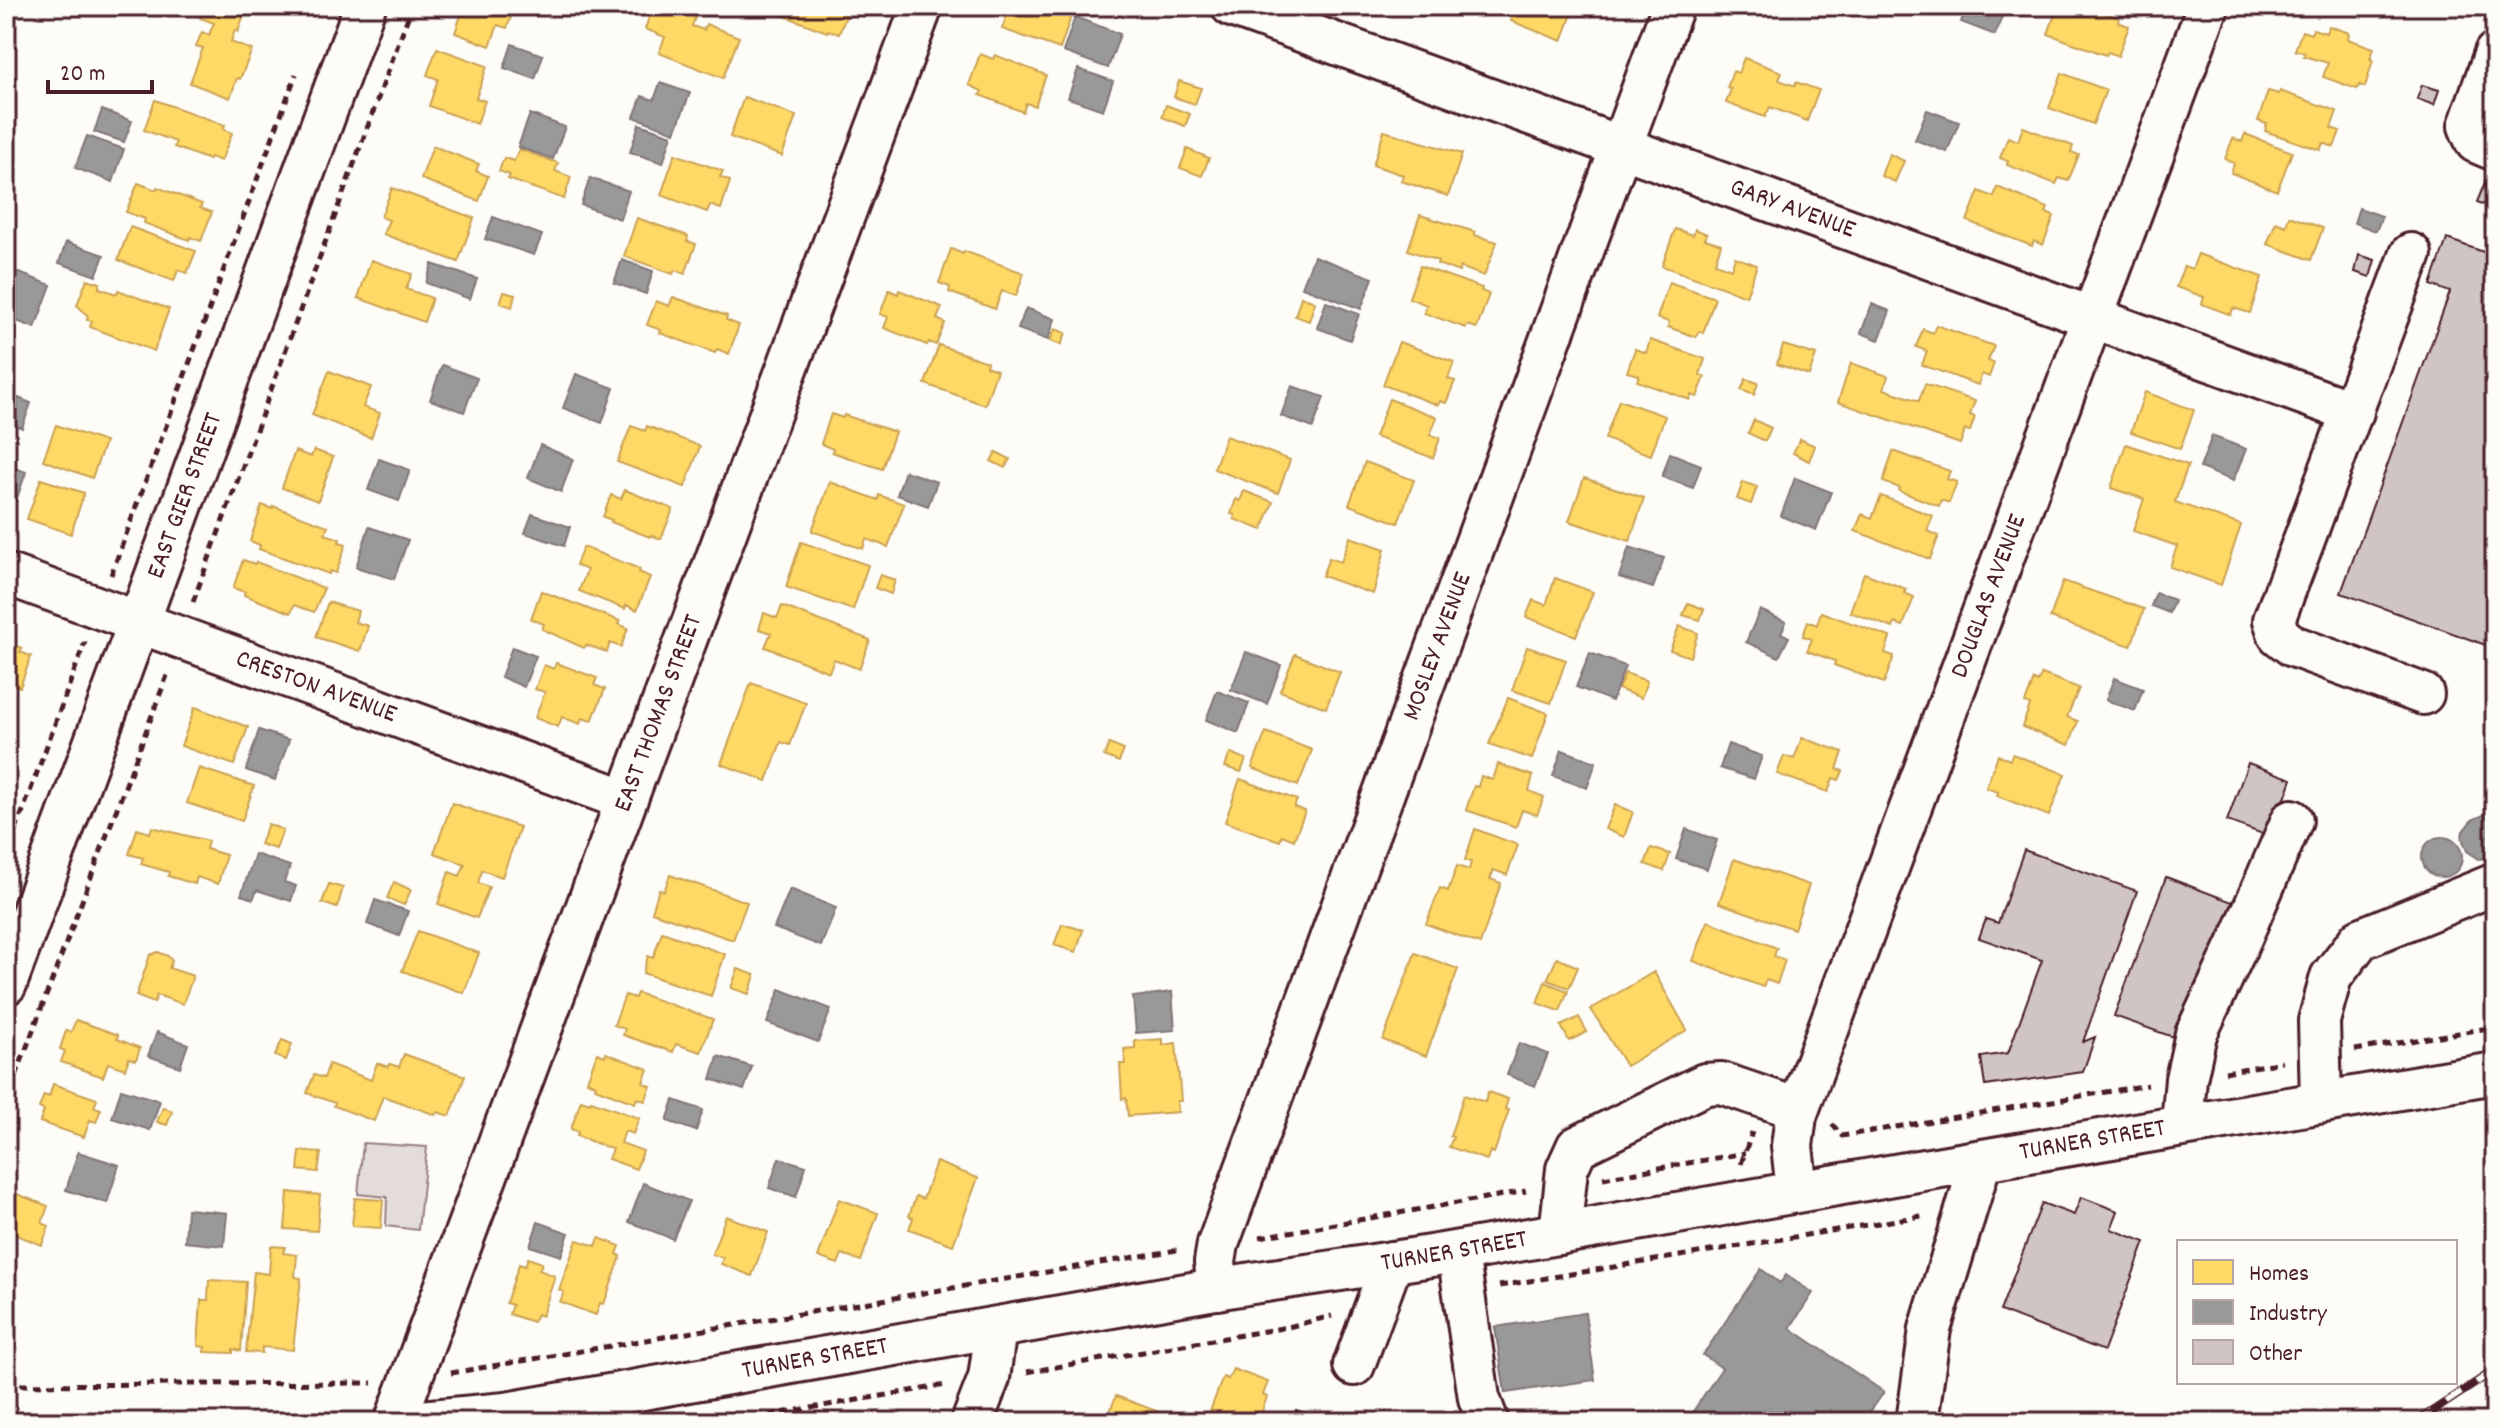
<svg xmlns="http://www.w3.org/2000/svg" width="2501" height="1428" viewBox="0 0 2501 1428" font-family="Dekko,sans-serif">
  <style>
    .green { fill: #e3dcda; stroke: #967e82; stroke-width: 2 }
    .homes { fill: #ffd966; stroke: #c9a154; stroke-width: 2 }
    .industry { fill: #999; stroke: #817478; stroke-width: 2 }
    .building { fill: #d0c5c4; stroke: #4a1f2b; stroke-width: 2 }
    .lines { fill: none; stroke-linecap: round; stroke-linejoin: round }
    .minor-casing { stroke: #4a1f2b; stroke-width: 46 }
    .path { stroke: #4a1f2b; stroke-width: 5; stroke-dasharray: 8 6; stroke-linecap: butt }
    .minor { stroke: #fdfcf7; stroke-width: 40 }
    .rail-casing { stroke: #4a1f2b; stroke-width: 9 }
    .rail { stroke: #fdfcf7; stroke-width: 6; stroke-dasharray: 18; stroke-linecap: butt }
    .labels { text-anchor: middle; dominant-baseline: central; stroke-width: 8; stroke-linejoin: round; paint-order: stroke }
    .street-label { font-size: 26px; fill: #4a1f2b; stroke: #fdfcf7 }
  </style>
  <rect width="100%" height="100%" fill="#fdfcf7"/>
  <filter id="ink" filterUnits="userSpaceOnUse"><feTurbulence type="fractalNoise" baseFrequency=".0125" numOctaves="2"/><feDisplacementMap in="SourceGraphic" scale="16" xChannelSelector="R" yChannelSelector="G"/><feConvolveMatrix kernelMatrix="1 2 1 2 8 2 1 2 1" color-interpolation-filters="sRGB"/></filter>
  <g filter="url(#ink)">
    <path class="green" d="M363,1143L427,1147L418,1230L386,1226L387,1197L358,1194Z"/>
    <path class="homes" d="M205,6H247L238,32L235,30L231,42L252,50L240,79L237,78L230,98L190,83L203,48L196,46L202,32L209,35L214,23L200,18Z
      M464,6H501L506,8L504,14L511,17L507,28L498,25L490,46L455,33Z
      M653,6H699L692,26L704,30L706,24L739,37L723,78L659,53L665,37L645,29Z
      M783,6H850L839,34L828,30L827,32L779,14Z
      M1004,6L1074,8L1060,49L1002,29L1007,15L1001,13Z
      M1517,6H1575L1562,41L1511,21Z
      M2058,6H2086L2119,18L2118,22L2129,26L2118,56L2108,52L2106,55L2048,34Z
      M2329,26L2349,33L2348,39L2374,48L2370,59L2373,60L2365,87L2359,85L2357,89L2323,77L2328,63L2304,56L2305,53L2295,50L2302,31L2311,34L2313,29L2326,33Z
      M437,48L487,66L476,98L485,101L477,124L429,106L438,79L427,75Z
      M980,54L993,59L995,55L1046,75L1035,106L1026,103L1023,112L980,95L982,91L969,85Z
      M1744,58L1782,72L1779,80L1795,86L1796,82L1819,90L1807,121L1770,107L1765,117L1726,103L1731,89L1727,88L1733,71L1738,73Z
      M2062,73L2106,90L2093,124L2049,108Z
      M1179,81L1201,88L1195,104L1174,97Z
      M2268,91L2279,94L2280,91L2337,111L2331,128L2340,131L2334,147L2323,143L2320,150L2265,131L2267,124L2258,121Z
      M744,97L796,116L782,156L730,137Z
      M155,100L225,125L223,129L232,133L221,161L210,157L209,160L174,147L176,142L144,130Z
      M1166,105L1190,114L1185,126L1162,117Z
      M2023,127L2073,146L2071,152L2079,155L2068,181L2059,178L2056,184L2007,165L2008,161L2000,158L2008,137L2018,141Z
      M1384,131L1462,154L1448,196L1401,181L1403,175L1373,165Z
      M2245,134L2292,152L2277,191L2231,173L2234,163L2225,159L2233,138L2242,142Z
      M433,146L479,164L476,171L488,176L479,201L421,179Z
      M519,149L558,163L555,171L571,177L564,199L508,179L510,175L499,171L504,158L514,161Z
      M1187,149L1209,158L1202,176L1180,168Z
      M675,154L723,171L720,177L730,181L721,209L710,205L707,212L661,195Z
      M1889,154L1904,161L1895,182L1881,176Z
      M138,183L156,190L157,187L202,204L200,208L212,212L201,241L190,237L189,240L144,223L145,219L126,212Z
      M1997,187L2048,208L2046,213L2054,216L2043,245L2034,241L2032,246L1967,221L1979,191L1994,197Z
      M392,188L474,218L458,262L383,234L389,220L381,217Z
      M1420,215L1475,232L1474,235L1497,242L1484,276L1460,267L1459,272L1437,264L1438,261L1408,250Z
      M2289,216L2323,228L2311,260L2267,244L2276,222L2286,226Z
      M637,218L688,236L687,241L696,244L685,274L675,270L673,274L624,256Z
      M130,227L196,251L187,273L178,270L174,281L118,260Z
      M1675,229L1693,235L1695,229L1707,234L1705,239L1721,244L1715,263L1731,269L1735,257L1757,265L1746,296L1662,266Z
      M951,249L963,254L964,251L1024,273L1016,296L1002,291L995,309L949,292L950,287L939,283Z
      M2198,254L2262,277L2250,313L2233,308L2231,315L2202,304L2204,297L2176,287L2184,266L2192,269Z
      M371,260L412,274L406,289L432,298L424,322L358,298Z
      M1420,266L1482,288L1481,291L1489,294L1477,328L1467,325L1466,328L1424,313L1427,305L1409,298Z
      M87,279L100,283L99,288L117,294L118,290L169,309L154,351L90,327L92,321L87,320L88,316L77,305Z
      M1669,282L1715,298L1703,333L1699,331L1696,337L1668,327L1669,322L1657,318Z
      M889,290L898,294L899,290L942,307L937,319L945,323L936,345L929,342L927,345L884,328L888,317L880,314Z
      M504,292L515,295L512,307L500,303Z
      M673,297L727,316L726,320L739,325L729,354L717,349L715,353L660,333L661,330L647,325L656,301L669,306Z
      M1301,297L1315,302L1309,321L1295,316Z
      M1936,325L1994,346L1988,361L1994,363L1989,377L1982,374L1978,385L1922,365L1927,351L1916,347L1923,329L1933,333Z
      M1055,329L1066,333L1061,345L1050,341Z
      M1650,340L1705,359L1700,375L1705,377L1697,397L1691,395L1690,400L1637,381L1639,375L1627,372L1635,349L1646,353Z
      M1399,342L1454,362L1448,379L1455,381L1446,403L1440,401L1438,405L1383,385Z
      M939,345L987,362L986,366L997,370L985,405L925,384Z
      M1783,345L1816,355L1809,375L1777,364Z
      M1851,363L1888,376L1884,389L1919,401L1925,384L1975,401L1970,415L1975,417L1970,431L1965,430L1960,444L1838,402Z
      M329,371L371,387L363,407L380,413L371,438L312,415Z
      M1746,379L1758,383L1754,395L1741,390Z
      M2145,392L2194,410L2180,449L2131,432Z
      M1389,399L1437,417L1430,435L1440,438L1433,458L1375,437Z
      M1619,400L1665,416L1651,455L1605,439Z
      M831,414L843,418L844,415L895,432L882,469L832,452L833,449L821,444Z
      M1754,420L1771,428L1765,441L1748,433Z
      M56,425L105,442L92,478L43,460Z
      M631,426L645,431L647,426L700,446L685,487L617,462Z
      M1226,436L1290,460L1278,493L1214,469Z
      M1800,439L1815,446L1809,461L1793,453Z
      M2126,444L2188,465L2175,502L2241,525L2221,585L2170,567L2177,546L2133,531L2144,499L2111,488Z
      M314,450L333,457L318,501L282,488L295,451L311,457Z
      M1893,451L1950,471L1947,479L1957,482L1949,503L1941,500L1939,506L1899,491L1900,488L1883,482Z
      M996,452L1010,459L1005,468L991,461Z
      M1365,462L1414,480L1398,523L1349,505Z
      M1584,478L1644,498L1630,541L1569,521Z
      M41,479L84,493L71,534L27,519Z
      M830,482L878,500L879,495L904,504L888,547L866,539L863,549L812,531Z
      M1743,482L1757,487L1751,504L1737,499Z
      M625,490L673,509L661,539L651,535L650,537L611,522L612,520L603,517L611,495L621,499Z
      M1244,491L1273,502L1262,530L1234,519L1235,515L1231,514L1236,499L1240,501Z
      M1881,496L1933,516L1927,531L1939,536L1930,559L1855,531L1862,514L1872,518Z
      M262,505L272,509L273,506L328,526L325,534L340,539L339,542L346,544L336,573L330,571L329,574L259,549L260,545L250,541Z
      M1350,537L1385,549L1373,594L1322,576L1329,558L1341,562Z
      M801,542L868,565L853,610L786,587Z
      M583,547L640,569L639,572L650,577L637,610L626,605L625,609L579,591L587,570L576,565Z
      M243,560L255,564L256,562L324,588L314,612L294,605L291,613L244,595L245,592L233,588Z
      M1864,573L1906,589L1904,593L1914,597L1903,626L1895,623L1893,628L1850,612Z
      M880,575L895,580L891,594L875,588Z
      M1555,578L1593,592L1576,636L1526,617L1533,600L1546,605Z
      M2063,581L2144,609L2131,646L2050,618Z
      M541,591L620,621L618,624L628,628L621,647L610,643L607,652L586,645L584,648L542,629L544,624L531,619Z
      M328,602L358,611L355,622L368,626L360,651L316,637Z
      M1688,603L1704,609L1700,620L1683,615Z
      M782,606L870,640L859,669L834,659L829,672L765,647L771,633L759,629L764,613L777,618Z
      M1821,612L1890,637L1885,653L1894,656L1884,683L1834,665L1835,661L1807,651L1812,639L1803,636L1808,621L1817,625Z
      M1679,626L1698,633L1690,657L1670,650Z
      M6,643L22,648L20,652L31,656L20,687L9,683L8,688L6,687Z
      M1527,647L1566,660L1551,703L1512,690Z
      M1295,654L1340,672L1326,708L1280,691Z
      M556,663L597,678L594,685L605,689L592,721L582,718L580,724L562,717L558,727L535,718L545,692L535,689L544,665L554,669Z
      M1625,673L1647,681L1641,698L1618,689Z
      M2042,674L2079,688L2067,717L2078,721L2069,745L2022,727L2030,705L2025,703L2034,680L2038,682Z
      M751,683L806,703L790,745L781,742L767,781L721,764Z
      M1508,698L1548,713L1532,759L1489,744Z
      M195,707L248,727L234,765L181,746Z
      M1266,732L1312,750L1298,786L1252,768Z
      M1802,738L1843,752L1837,769L1843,771L1839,780L1833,778L1828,792L1777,774L1784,756L1794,759Z
      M1109,744L1124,750L1119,762L1104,756Z
      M1230,753L1246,759L1241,772L1225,767Z
      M2012,754L2065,774L2049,816L1997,796L1998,792L1986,788L1998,755L2010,760Z
      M1498,764L1533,776L1529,791L1544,797L1537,815L1522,810L1516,827L1466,810L1474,786L1478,787L1481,776L1493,780Z
      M199,768L254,786L242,821L187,803Z
      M1240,779L1297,800L1294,807L1305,811L1294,840L1282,835L1280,841L1225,822Z
      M452,803L520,827L502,877L482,870L478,883L489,887L477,918L438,904L449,872L460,876L465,864L434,853Z
      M1615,805L1633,812L1624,837L1605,829Z
      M268,824L283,830L276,849L260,844Z
      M152,827L208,841L206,849L226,855L218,884L197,877L195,884L168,876L169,872L141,864L143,858L129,854L137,829L150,833Z
      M1475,829L1518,845L1507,875L1494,870L1490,879L1501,883L1480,944L1426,924L1440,888L1448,891L1457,866L1469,870L1471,862L1465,860Z
      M1651,848L1670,854L1664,871L1645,864Z
      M1734,859L1809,885L1794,929L1719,903Z
      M670,875L747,902L733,940L652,912L659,889L664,891Z
      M394,882L411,890L404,905L387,898Z
      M329,884L343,888L337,908L322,903Z
      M1708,921L1777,948L1774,956L1785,960L1777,984L1766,980L1763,987L1693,961Z
      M1062,924L1083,930L1076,952L1054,945Z
      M418,931L479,953L464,993L402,971Z
      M662,932L725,954L711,996L643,973L648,956L653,958Z
      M158,952L168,956L172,961L169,968L193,976L183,1004L157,995L154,1003L136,996L150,955Z
      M1415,953L1458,969L1426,1056L1383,1040Z
      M1557,958L1578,967L1569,988L1547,980Z
      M738,969L755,975L749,994L731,988Z
      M1654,972L1687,1030L1626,1066L1591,1009Z
      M1545,982L1568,991L1560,1011L1537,1003Z
      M637,993L713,1019L701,1052L676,1044L673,1052L623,1035L625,1029L614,1025L625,995L635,998Z
      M1579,1017L1587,1032L1569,1041L1561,1026Z
      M76,1020L118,1035L117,1039L140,1048L136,1060L129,1058L125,1069L108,1063L103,1077L61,1062L65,1051L60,1049L66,1031L71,1032Z
      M1163,1039V1045L1176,1043L1181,1101H1177L1178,1112L1128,1116L1126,1098L1122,1099L1120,1064H1126L1124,1049L1135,1048V1041Z
      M282,1040L292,1044L286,1060L275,1056Z
      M597,1053L605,1056L606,1053L648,1069L643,1083L651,1086L645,1101L637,1098L635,1103L595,1088L596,1085L587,1081Z
      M404,1054L465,1076L450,1116L437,1112L436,1115L383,1096L374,1121L334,1106L335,1103L307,1093L314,1075L324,1078L329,1064L371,1080L377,1063L388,1067L390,1064L399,1067Z
      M53,1084L97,1099L94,1107L101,1109L96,1122L90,1120L84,1137L40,1122L44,1110L39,1108L44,1095L49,1097Z
      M1488,1092L1508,1099L1505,1109L1509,1110L1494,1153L1490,1151L1487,1160L1449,1147L1453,1137L1450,1136L1464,1095L1485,1102Z
      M581,1100L590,1103L591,1101L639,1118L633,1134L625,1131L621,1143L643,1151L636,1169L608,1159L612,1149L577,1136L578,1132L571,1129Z
      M163,1107L172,1111L167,1125L157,1122Z
      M300,1151L321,1153L318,1172L298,1170Z
      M936,1162L978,1178L953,1245L909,1229L913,1218L909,1216L916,1196L923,1199Z
      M288,1192L320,1195L317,1231L285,1229Z
      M14,1193L48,1206L42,1223L49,1226L42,1245L6,1231V1199L11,1201Z
      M355,1198L383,1200L381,1228L352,1226Z
      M839,1199L878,1213L861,1261L842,1254L838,1264L818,1257Z
      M726,1216L768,1232L752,1276L721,1264L723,1258L712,1254Z
      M599,1238L620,1246L617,1254L621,1256L604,1304L600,1303L596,1315L560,1302L564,1292L559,1290L577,1240L596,1246Z
      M271,1246L285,1247L283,1253L297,1255L295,1277L301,1278L293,1350L262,1347V1353L246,1352L254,1272L269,1274Z
      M528,1258L542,1263L539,1270L555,1276L542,1316L537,1314L533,1322L509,1314L512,1305L506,1303L519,1264L525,1266Z
      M209,1280L246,1282L241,1351L233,1349V1353L204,1352L205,1347L198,1346L201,1300H208Z
      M1233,1369L1268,1382L1263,1395L1267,1397L1258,1422H1206L1223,1377L1228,1379Z
      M1116,1396L1175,1418L1173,1422H1106Z"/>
    <path class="industry" d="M1967,6H2006L1995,35L1961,22Z
      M1075,17L1120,34L1108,68L1063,52Z
      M512,44L543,55L535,79L504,68Z
      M1078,69L1113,81L1103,110L1068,98Z
      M660,83L690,93L675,132L634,117L642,96L654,100Z
      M102,110L132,121L124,142L94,132Z
      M1927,110L1959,122L1947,152L1915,140Z
      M530,114L565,127L553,159L518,147Z
      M639,124L672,135L663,163L630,152Z
      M87,136L124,149L113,182L75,168Z
      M590,178L629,191L620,219L581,205Z
      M2359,208L2382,216L2376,231L2354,223Z
      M493,217L542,235L534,255L485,239Z
      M66,242L104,255L96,276L59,263Z
      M1314,256L1373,278L1361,309L1302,287Z
      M622,260L653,271L646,294L614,283Z
      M432,264L477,279L470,299L426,283Z
      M6,268L51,285L35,328L6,317Z
      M1326,302L1359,314L1350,340L1317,328Z
      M1872,304L1890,311L1879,340L1861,333Z
      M1026,308L1055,319L1048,340L1018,329Z
      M442,365L477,378L464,412L430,400Z
      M576,374L614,388L602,423L563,408Z
      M1292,386L1324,397L1313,428L1281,416Z
      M6,393L31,403L22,428L6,421Z
      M2212,436L2246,449L2233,481L2200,468Z
      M540,445L573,459L561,492L528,478Z
      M1670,453L1701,465L1693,488L1662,477Z
      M379,459L410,470L399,501L368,490Z
      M7,465L26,472L16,501L6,498Z
      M905,471L937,482L928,506L897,495Z
      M1795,478L1831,492L1816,530L1781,516Z
      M532,514L570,527L564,546L525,533Z
      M369,527L408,540L394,579L356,567Z
      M1629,547L1664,558L1653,588L1619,577Z
      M2156,593L2174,600L2169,613L2151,606Z
      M1760,610L1786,622L1781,633L1789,637L1779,657L1746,642Z
      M512,647L536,656L524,687L501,677Z
      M1246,652L1281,665L1267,704L1231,690Z
      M1590,653L1625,666L1612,701L1576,687Z
      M2114,678L2143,689L2135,711L2106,700Z
      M1217,691L1249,703L1238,733L1206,720Z
      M259,730L289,740L275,780L246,770Z
      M1728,744L1762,756L1754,779L1720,768Z
      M1562,750L1596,762L1587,788L1553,776Z
      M2495,810V857L2479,859L2467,851L2462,838L2463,831L2472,820Z
      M1686,829L1717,840L1707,869L1676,859Z
      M2422 857a20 20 0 1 1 40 0a20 20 0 1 1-40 0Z
      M255,854L290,866L284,882L296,886L291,901L257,890L253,899L241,895Z
      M790,889L836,908L821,946L774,928Z
      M375,900L408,911L399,936L367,924Z
      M780,989L831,1009L818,1042L767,1023Z
      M1172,992L1175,1030L1136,1033L1133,997Z
      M157,1032L188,1044L180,1067L148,1056Z
      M1519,1043L1548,1054L1535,1086L1507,1075Z
      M718,1056L752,1067L744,1090L711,1079Z
      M121,1089L160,1101L150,1130L112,1118Z
      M674,1100L703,1110L696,1131L667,1121Z
      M78,1152L119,1165L107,1203L66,1190Z
      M779,1158L806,1166L796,1197L769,1188Z
      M643,1183L689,1201L673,1239L629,1222Z
      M187,1209L227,1213L224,1246L185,1242Z
      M538,1222L569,1233L561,1256L530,1246Z
      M1761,1269L1780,1283L1786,1275L1813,1293L1790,1328L1884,1392L1863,1422H1686L1722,1368L1703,1355Z
      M1585,1313L1595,1380L1505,1393L1495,1327Z"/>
    <path class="building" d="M2422,85L2439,90L2434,105L2417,99Z
      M2486,180L2495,183V209L2477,202Z
      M2447,239L2495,256L2494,648L2341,593L2450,292L2431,285Z
      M2359,255L2375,260L2370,277L2355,272Z
      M2248,763L2292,779L2271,837L2227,821Z
      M2024,850L2137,891L2083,1042L2095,1037L2083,1072L1985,1086L1981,1057L2008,1053L2042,960L1979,938L1986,919L1998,923Z
      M2166,877L2235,903L2184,1041L2114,1016Z
      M2081,1197L2118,1211L2111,1229L2145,1242L2104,1351L2000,1311L2042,1203L2074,1215Z
      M1296,1410L1330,1422H1291Z"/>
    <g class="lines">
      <g class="minor-casing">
        <g id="minor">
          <path id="s1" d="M1232,6L2353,412"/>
          <path d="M2495,53L2469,126L2476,142L2495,150"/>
          <path d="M2411,254L2274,620L2279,635L2293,646L2423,694"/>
          <path id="s2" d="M6,574L626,800"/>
          <path id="s3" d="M6,984L365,6"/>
          <path d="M2321,1101L2319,1021L2331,977L2360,939L2495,884"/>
          <path d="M2182,1124L2186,1079L2196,1034L2241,938L2292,820"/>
          <path id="s4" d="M1797,1191L1792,1146L1796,1116L2208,6"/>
          <path d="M1560,1234L1567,1169L1577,1147L1705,1084L1721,1083L1798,1109"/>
          <path d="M1458,1252L1479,1398L1488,1422"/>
          <path id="s5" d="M1218,1289L1215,1262L1218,1244L1673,6"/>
          <path d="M1354,1365L1392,1262"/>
          <path id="s6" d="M395,1422L922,6"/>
          <path id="s7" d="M410,1422L506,1413C743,1372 979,1329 1215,1289C1299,1275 1383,1265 1466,1250C1809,1190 2151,1129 2495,1073"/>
          <path d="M972,1422L989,1378L996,1328"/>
          <path d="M1917,1422L1930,1329L1981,1161"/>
        </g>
      </g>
      <path class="path" d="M111,575L296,74
        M193,602L412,6
        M6,857L85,642
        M2355,1050L2495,1027
        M2225,1072L2282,1062
        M6,1102L168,673
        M1832,1124L1842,1136L2148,1085
        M1741,1164L1752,1132
        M1603,1178L1745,1153
        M1260,1237L1526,1191
        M1499,1286L1927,1215
        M1027,1372L1288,1327L1332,1316
        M451,1373L1177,1250L1179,1245
        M6,1385L372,1383
        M728,1422L946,1385"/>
      <use href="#minor" class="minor"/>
      <g class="rail-casing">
        <path id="rail" d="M2416,1422L2495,1370"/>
      </g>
      <use href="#rail" class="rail"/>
    </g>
  </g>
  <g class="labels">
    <g class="street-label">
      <text stroke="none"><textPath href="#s1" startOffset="596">GARY AVENUE</textPath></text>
      <text stroke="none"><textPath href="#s3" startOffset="520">EAST GIER STREET</textPath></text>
      <text stroke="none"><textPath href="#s4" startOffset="630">DOUGLAS AVENUE</textPath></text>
      <text stroke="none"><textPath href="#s5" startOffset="682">MOSLEY AVENUE</textPath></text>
      <text stroke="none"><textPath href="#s2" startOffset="330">CRESTON AVENUE</textPath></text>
      <text stroke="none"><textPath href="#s6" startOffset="756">EAST THOMAS STREET</textPath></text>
      <text stroke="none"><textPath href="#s7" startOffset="1706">TURNER STREET</textPath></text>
      <text stroke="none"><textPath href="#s7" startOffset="1058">TURNER STREET</textPath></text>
      <text stroke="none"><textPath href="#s7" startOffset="410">TURNER STREET</textPath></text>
    </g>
  </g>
  <rect width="2501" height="1428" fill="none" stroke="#fdfcf7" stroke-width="32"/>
  <rect x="16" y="16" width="2469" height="1396" fill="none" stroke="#4a1f2b" stroke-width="3" filter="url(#ink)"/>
  <rect x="2177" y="1240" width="280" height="144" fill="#fdfcf7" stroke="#b5a4a5" stroke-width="2"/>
  <rect x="2193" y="1260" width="40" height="24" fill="#ffd966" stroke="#b5a4a5" stroke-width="2"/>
  <text x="2249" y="1280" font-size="24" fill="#4a1f2b">Homes</text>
  <rect x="2193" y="1300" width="40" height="24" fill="#999999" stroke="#b5a4a5" stroke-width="2"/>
  <text x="2249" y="1320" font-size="24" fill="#4a1f2b">Industry</text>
  <rect x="2193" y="1340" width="40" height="24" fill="#d0c5c4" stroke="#b5a4a5" stroke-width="2"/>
  <text x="2249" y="1360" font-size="24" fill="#4a1f2b">Other</text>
  <path d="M48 80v12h104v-12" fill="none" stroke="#4a1f2b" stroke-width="4"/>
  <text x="60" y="80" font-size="24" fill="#4a1f2b" stroke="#fdfcf7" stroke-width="6" paint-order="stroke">20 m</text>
</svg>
